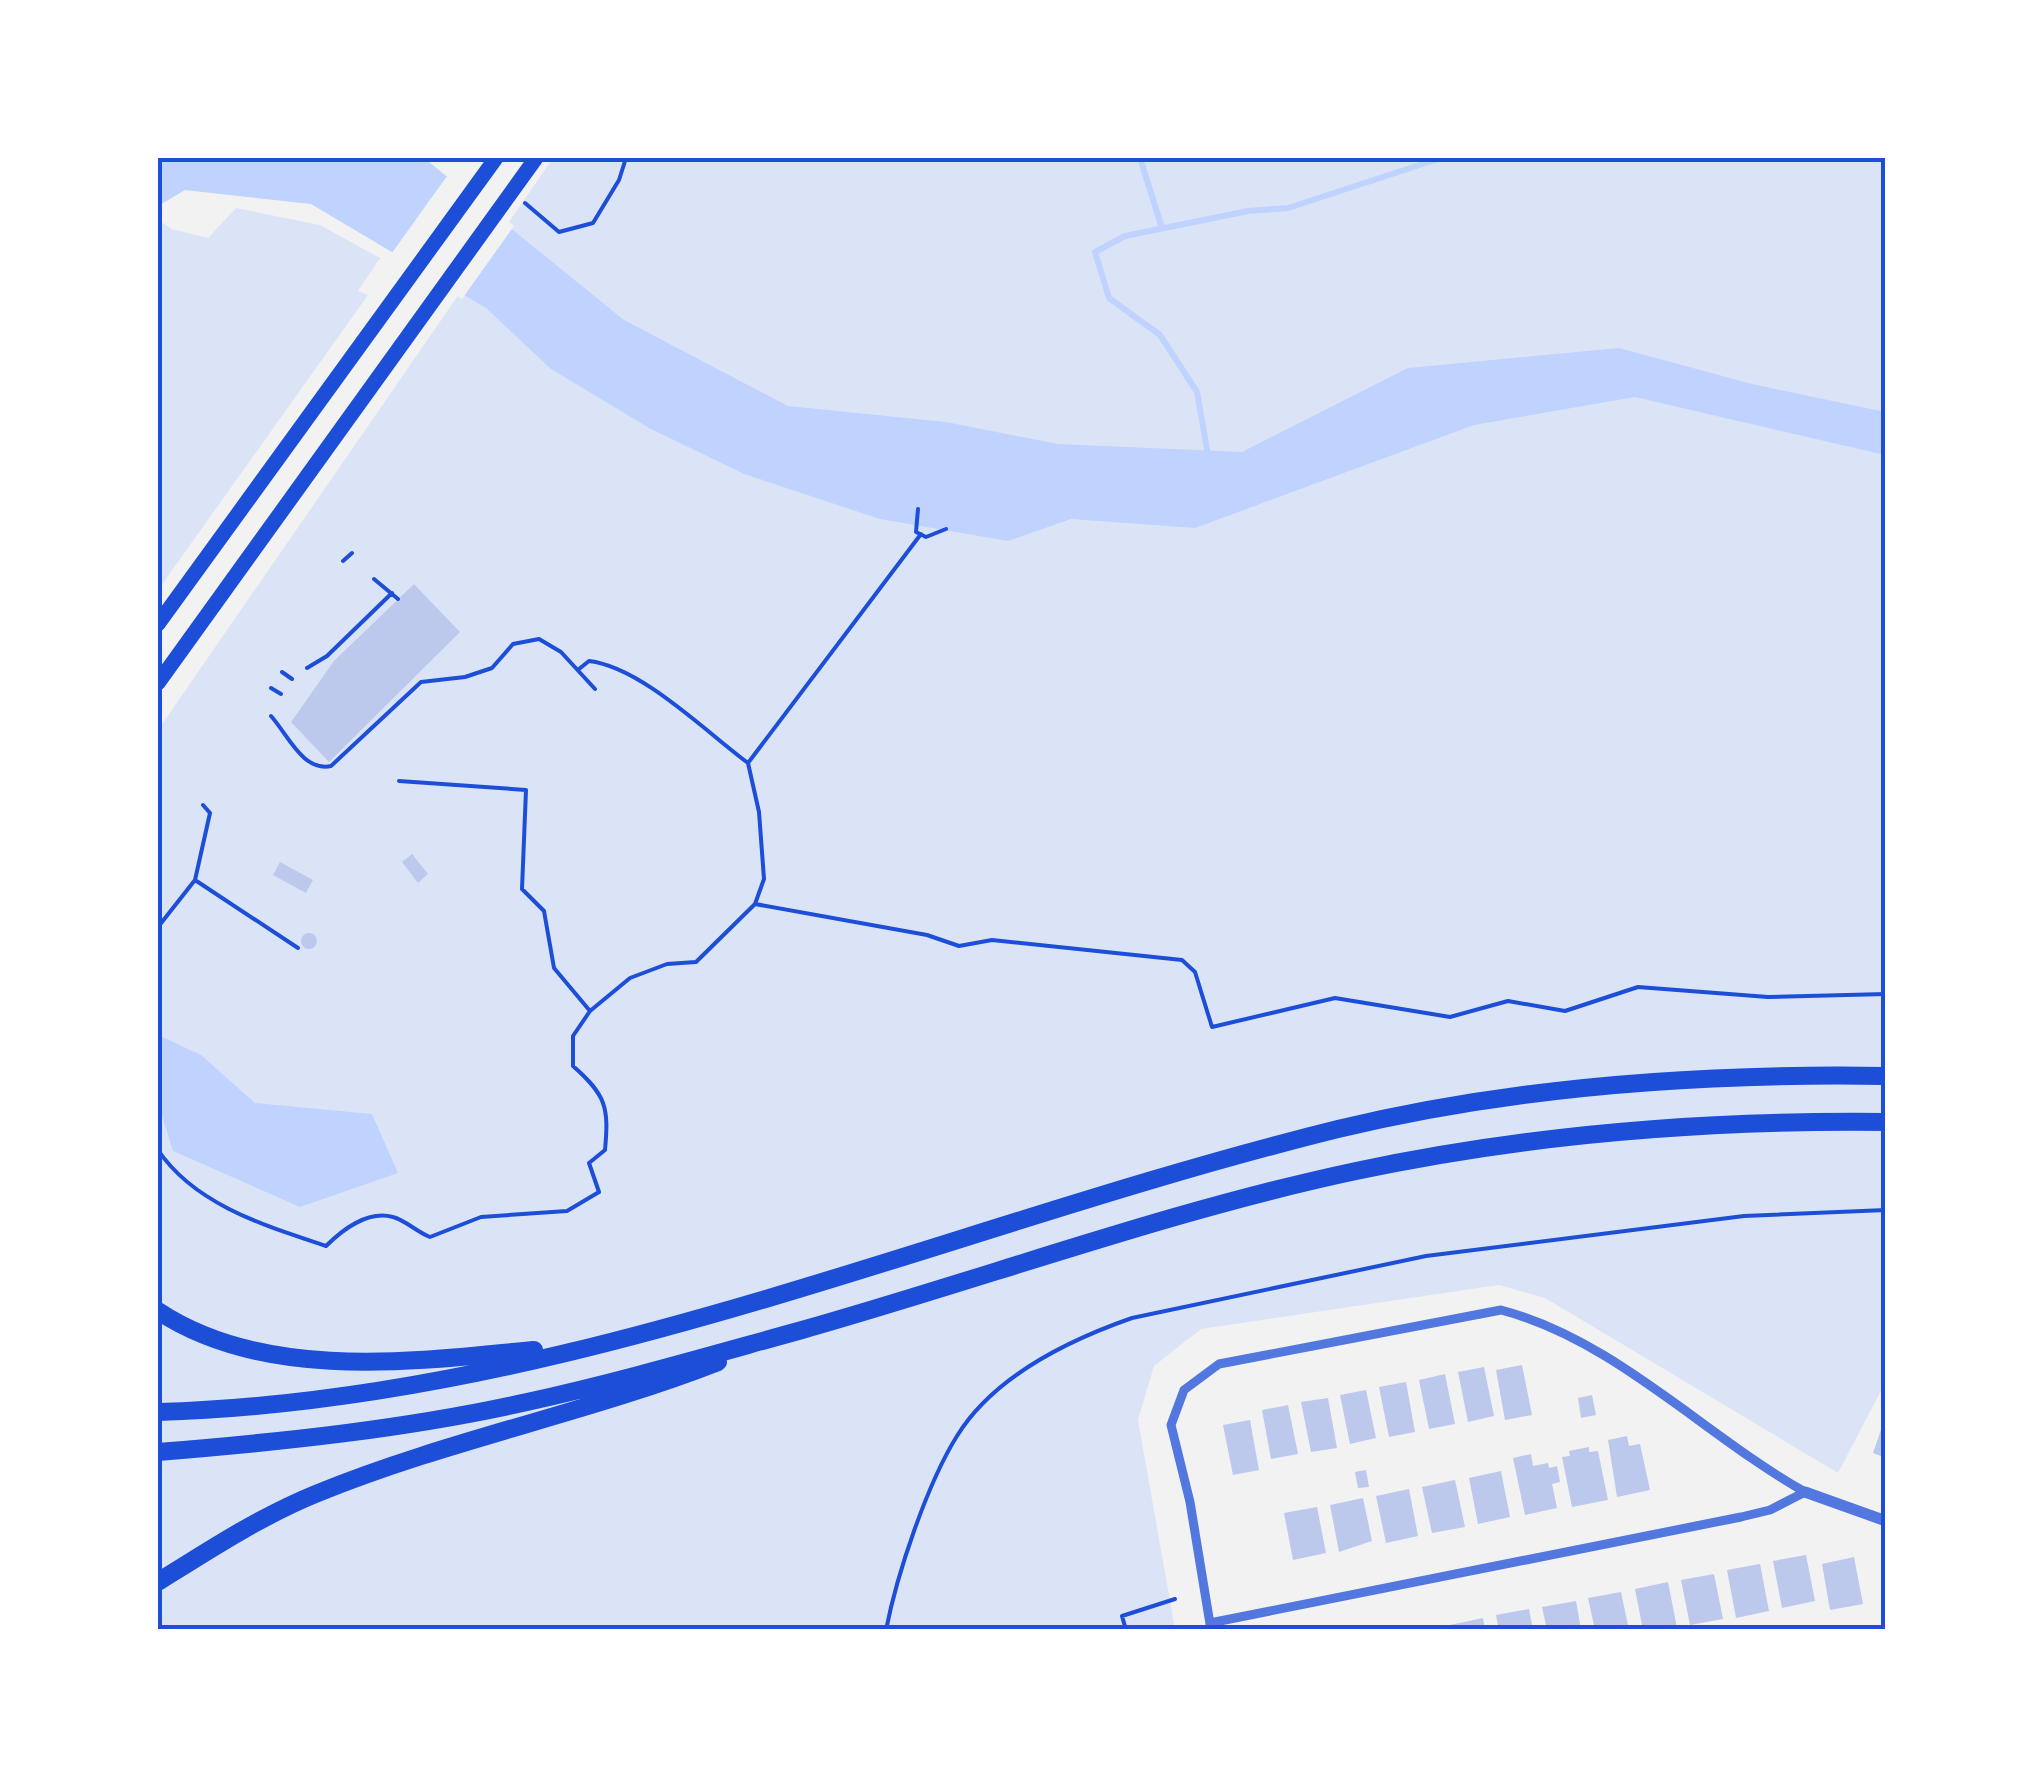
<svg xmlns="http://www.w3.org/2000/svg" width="2043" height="1787" viewBox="0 0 2043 1787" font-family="'Sofia Sans Condensed',sans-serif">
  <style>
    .green { fill: #dbe4f7 }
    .water { fill: #bfd3fe }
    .pier { fill: #f2f2f2 }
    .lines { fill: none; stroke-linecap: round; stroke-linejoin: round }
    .stream { stroke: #bfd3fe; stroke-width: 6 }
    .building { fill: #bdc9ec }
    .path { stroke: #1d4ed8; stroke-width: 4 }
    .minor { stroke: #5277de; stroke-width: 9 }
    .tertiary { stroke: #5277de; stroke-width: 11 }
    .primary { stroke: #1d4ed8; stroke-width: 15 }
    .motorway { stroke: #1d4ed8; stroke-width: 18 }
    .neatline { fill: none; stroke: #1d4ed8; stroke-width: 4 }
  </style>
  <rect width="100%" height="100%" fill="#f2f2f2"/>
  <path class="green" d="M553,158H1885L1886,1381L1838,1473L1545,1298L1499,1285L1201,1329L1154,1366L1138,1420L1175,1629H158V730Z
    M236,208L320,225L380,258L358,291L368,295L158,590V220L172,229L208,238Z"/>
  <path class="water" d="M158,158H424L624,320L788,406L946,422L1058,444L1242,452L1408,368L1619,348L1752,384L1885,412V455L1635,397L1474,425L1195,528L1071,519L1008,541L880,519L744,474L649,428L551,369L486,308L311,204L185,190L158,206Z
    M158,1035L201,1055L255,1103L372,1114L398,1173L300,1207L173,1151L158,1103Z"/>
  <path class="pier" d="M450,172L514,226L462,299L389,257Z"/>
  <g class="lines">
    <path class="stream" d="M1140,158L1162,228
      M1208,455L1197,392L1160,335L1109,298L1095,252L1125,236L1248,211L1288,208L1441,158"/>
  </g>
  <path class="building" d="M414,584L460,632L329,762L291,722L334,661Z
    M412,854L428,874L418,883L402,862Z
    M280,862L313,880L306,893L273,875Z
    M301 941a8 8 0 1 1 16 0a8 8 0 1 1-16 0Z
    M1522,1365L1532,1415L1505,1420L1496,1370Z
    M1484,1367L1494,1416L1468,1422L1458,1372Z
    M1445,1374L1455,1424L1429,1429L1419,1380Z
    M1406,1382L1415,1432L1389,1437L1379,1387Z
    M1366,1390L1376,1438L1350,1444L1340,1395Z
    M1592,1395L1596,1415L1581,1418L1578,1398Z
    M1328,1398L1337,1448L1311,1452L1301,1402Z
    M1288,1405L1298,1454L1271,1459L1262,1410Z
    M1885,1418H1886V1458L1873,1453Z
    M1250,1420L1259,1470L1233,1475L1223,1425Z
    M1627,1436L1629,1446L1640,1444L1650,1490L1617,1497L1608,1440Z
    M1589,1447V1452L1598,1451L1608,1500L1572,1507L1562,1457L1570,1456L1569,1451Z
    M1531,1454L1533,1466L1548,1463L1549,1468L1557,1466L1560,1482L1552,1484L1557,1508L1525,1515L1513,1458Z
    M1366,1470L1369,1487L1358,1488L1355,1472Z
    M1501,1471L1510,1517L1478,1524L1469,1478Z
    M1455,1480L1465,1527L1432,1533L1422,1487Z
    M1409,1489L1418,1536L1386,1543L1376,1496Z
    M1363,1498L1372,1541L1339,1552L1330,1505Z
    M1317,1507L1326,1553L1293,1560L1284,1513Z
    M1806,1555L1815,1601L1782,1608L1773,1561Z
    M1854,1557L1863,1604L1830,1610L1822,1564Z
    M1760,1564L1769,1611L1736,1618L1727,1570Z
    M1714,1574L1723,1619L1690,1625L1681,1580Z
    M1668,1582L1677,1628L1643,1630L1635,1589Z
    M1621,1592L1629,1630H1595L1588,1598Z
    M1576,1601L1581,1630H1547L1542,1607Z
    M1529,1609L1533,1630H1499L1496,1615Z
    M1483,1618L1485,1630H1451L1450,1625Z"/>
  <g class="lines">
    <path class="path" d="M525,203L559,232L593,223L619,180L626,158
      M918,509L916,532L926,537L946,529
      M343,561L352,553
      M374,579L398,599
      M307,668L327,656L392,593
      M579,669L589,661C641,667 705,731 748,763L921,534
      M282,672L292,679
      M271,688L281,694
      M271,716C288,735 303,772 331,766L421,682L465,677L492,668L513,644L539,639L561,652L595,689
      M399,781L526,790L522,889L544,911L554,968L590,1011
      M195,880L298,948
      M755,904L927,935L959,946L992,940L1182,960L1195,972L1212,1027L1335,998L1450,1017L1508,1001L1565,1011L1638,987L1768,997L1886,994
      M158,927L195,880L210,813L203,805
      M158,1150C195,1205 266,1226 326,1246C342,1230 368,1210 393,1217C405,1220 417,1232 430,1237L481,1217L567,1211L599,1192L589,1163L605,1150C609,1107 606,1095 573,1066V1036L590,1011L630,978L667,964L696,962L755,904L764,879L759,812L748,763
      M886,1630C897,1574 927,1484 957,1436C994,1376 1069,1340 1132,1318L1426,1256L1744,1216L1886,1210
      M1126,1630L1122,1616L1175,1599"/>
    <path class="minor" d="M1210,1623L1741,1517L1770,1510L1805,1492
      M1211,1630L1190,1502L1171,1425L1184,1390L1219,1364L1501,1310C1615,1340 1704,1435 1805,1492"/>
    <path class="tertiary" d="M1805,1492L1886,1521"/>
    <path class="primary" d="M158,624L496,158
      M158,683L536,158"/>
    <path class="motorway" d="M158,1311C264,1381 412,1362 534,1350
      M158,1412C567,1400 945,1226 1338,1129C1517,1086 1702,1073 1886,1076
      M158,1452C281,1442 406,1429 527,1402C619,1382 711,1355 802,1330C986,1278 1168,1211 1356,1171C1530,1134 1708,1120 1886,1122
      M158,1582C209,1550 261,1516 318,1493C448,1440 587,1413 718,1362"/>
  </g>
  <rect width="2043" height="1787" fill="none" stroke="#ffffff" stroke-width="320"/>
  <rect x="160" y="160" width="1723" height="1467" class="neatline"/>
</svg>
